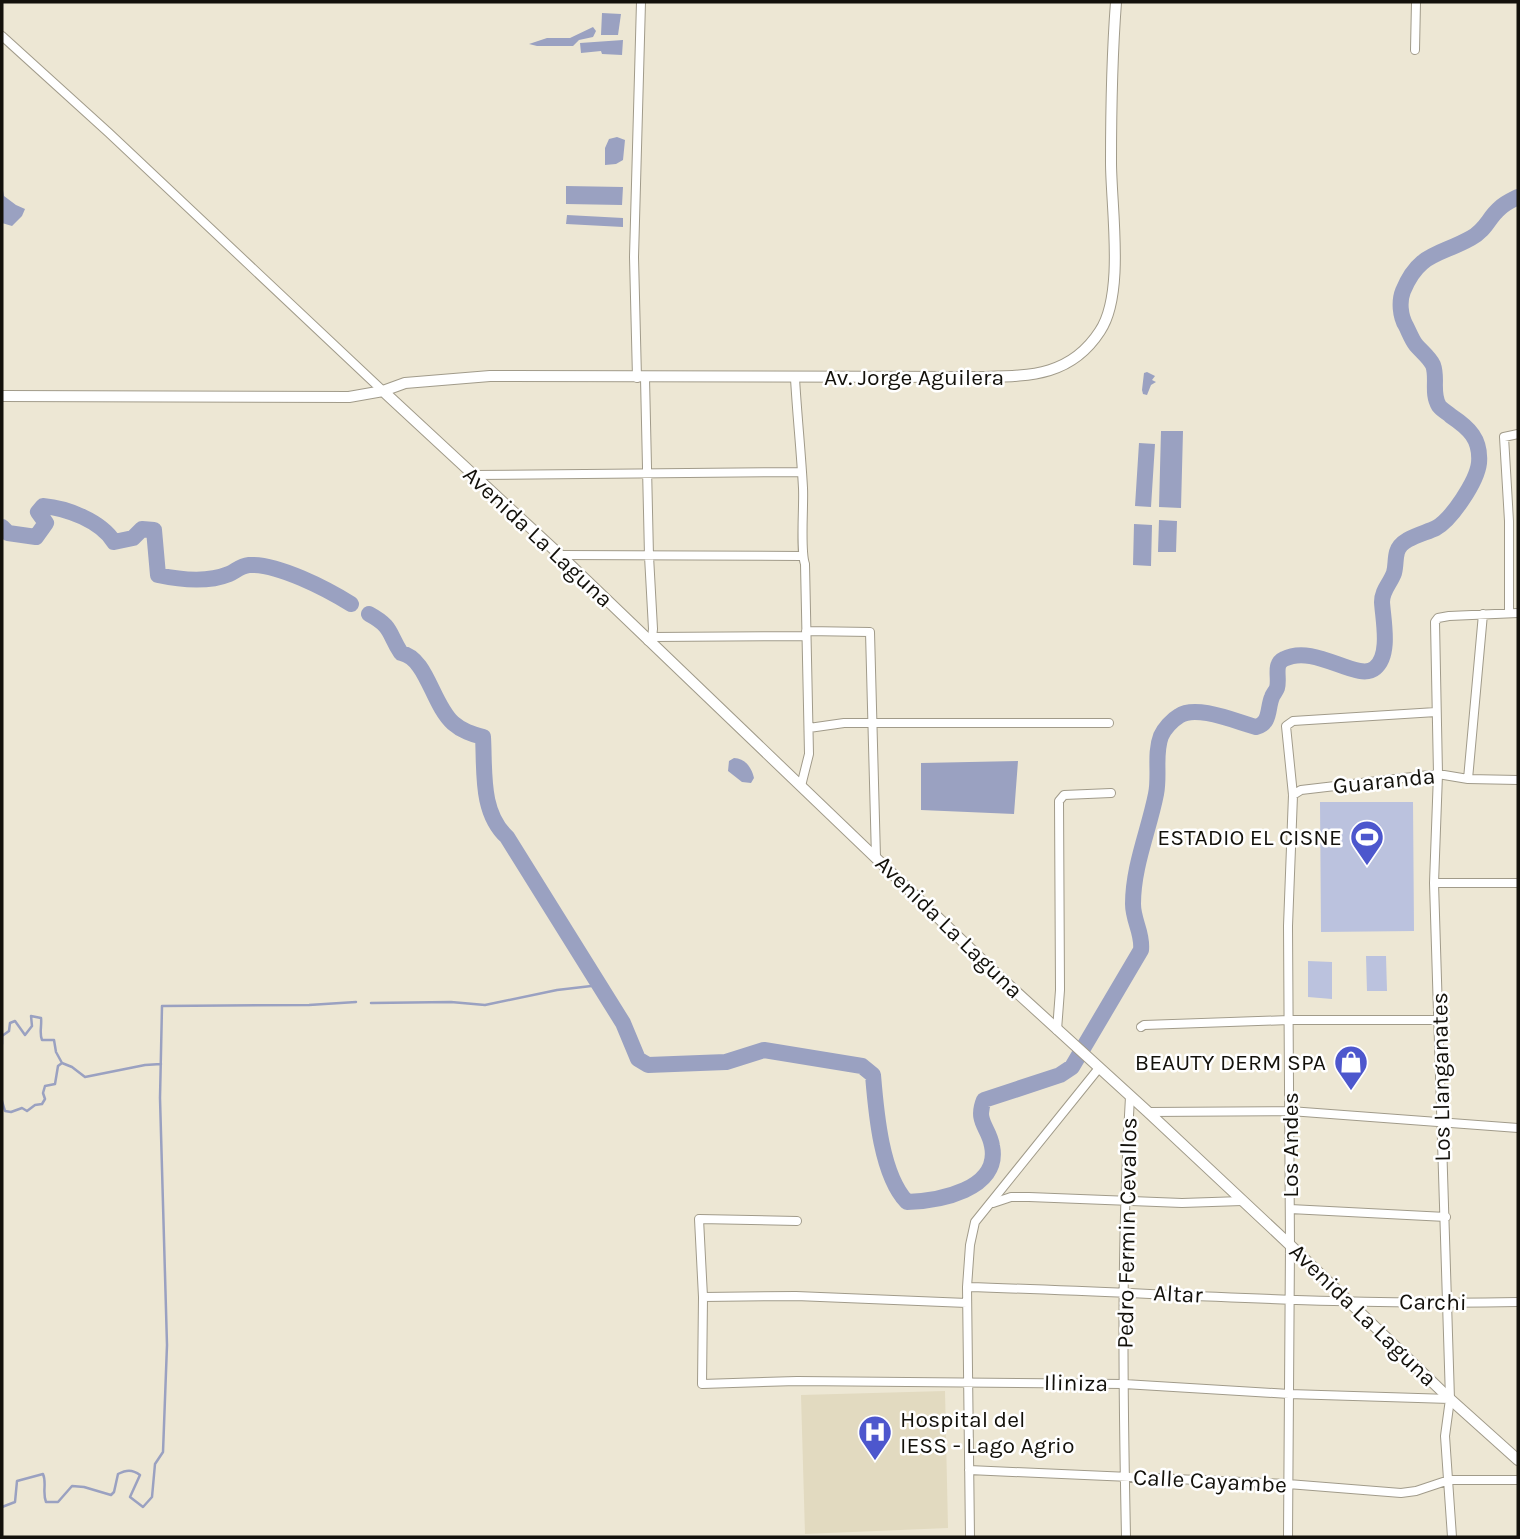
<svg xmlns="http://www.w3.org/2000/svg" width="1520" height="1539" viewBox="0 0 1520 1539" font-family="Karla,sans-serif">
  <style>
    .built { fill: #e2dac0 }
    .green { fill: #bbc2de }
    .water { fill: #9aa1c1 }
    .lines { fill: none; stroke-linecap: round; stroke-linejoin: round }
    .stream { stroke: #9aa1c1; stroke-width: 2.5 }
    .river { stroke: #9aa1c1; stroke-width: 16 }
    .minor-casing { stroke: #a19b8a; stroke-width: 10 }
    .tertiary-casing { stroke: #a19b8a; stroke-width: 12 }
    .minor { stroke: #fff; stroke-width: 8 }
    .tertiary { stroke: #fff; stroke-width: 10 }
    .labels { text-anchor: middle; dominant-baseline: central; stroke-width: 5; stroke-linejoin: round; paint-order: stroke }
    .street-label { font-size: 23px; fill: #13110b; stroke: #fff }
    .poi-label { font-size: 23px; fill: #13110b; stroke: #fff; text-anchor: end }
  </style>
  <rect width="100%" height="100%" fill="#ede7d4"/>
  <path class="built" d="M945,1391L948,1528L805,1534L801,1395Z"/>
  <path class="green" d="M1320,802H1413L1414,931L1321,932Z
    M1366,956H1386L1387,991H1367Z
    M1308,961L1332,962V999L1308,997Z"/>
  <path class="water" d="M602,13L621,14L618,35H601Z
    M593,27L596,31L593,37L579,40L573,46H537L529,44L547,38H570Z
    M623,40L622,55L602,54L601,51L581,53L580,43Z
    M617,137L625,140L623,160L616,164L605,165V148L609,139Z
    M2,184L4,196L16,205L25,209L22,216L12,226L2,223Z
    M566,186L623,187L622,205L566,204Z
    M567,215L623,218V227L566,224Z
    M1147,372L1155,376L1152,380L1156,382L1151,385L1147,395L1143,394L1142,390L1144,373Z
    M1161,431H1183L1181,508L1159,507Z
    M1139,443L1155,444L1151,507L1135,506Z
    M1159,520L1177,521L1176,552H1158Z
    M1134,524L1152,525L1151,566L1133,565Z
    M734,758C745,758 752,768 754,778L751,783L742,782L728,771L729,761Z
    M1018,761L1014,814L921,810V763Z"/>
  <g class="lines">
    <path class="stream" d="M371,1003L451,1002L485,1005L557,990L600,985
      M2,1044V1036L9,1031L10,1023L15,1021L25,1035L32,1026L31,1016L41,1018C42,1026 39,1033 42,1040H54L56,1052L62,1063
      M2,1101L5,1111L11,1112L22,1108L27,1111L35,1105L42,1104L45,1099L43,1093L45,1086L55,1084L58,1066L62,1063L72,1067L85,1077L145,1065L161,1064
      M2,1507L15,1502L17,1481L43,1474C47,1483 42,1492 46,1502H58L72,1486L84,1487L111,1495L114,1492L118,1474C126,1470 132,1469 140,1475L130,1497L143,1507L152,1497L155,1464L163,1452L167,1345L160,1098L162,1006L309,1005L356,1002"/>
    <path class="river" d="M2,527L8,533L36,537L46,523L38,512L43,506C67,508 101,521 114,542L133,538L142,529L154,530L158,575C181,580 207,583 229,574C236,571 240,566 249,565C277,563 327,589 351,604
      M369,614C393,627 388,633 401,653C427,658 432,704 453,723C462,731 472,734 483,737C485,771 480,812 507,837L623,1023L638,1059L648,1065L726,1062L764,1050L862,1066L873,1075C876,1111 881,1175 907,1202C938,1201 1001,1190 992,1146C989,1127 975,1122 984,1100L1060,1075L1072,1067L1141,950C1143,933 1133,921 1133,904C1133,866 1149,830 1156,794C1160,775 1154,754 1161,736C1164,729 1172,720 1179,716C1196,704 1237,722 1256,727C1271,723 1267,709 1272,697C1273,694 1276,691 1277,688C1280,678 1273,664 1284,659C1315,643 1358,683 1375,668C1391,655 1383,620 1382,602C1382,590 1390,584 1394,573C1396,566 1395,559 1397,552C1401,538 1424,534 1436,528C1452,519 1477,481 1479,463C1481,439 1469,428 1451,416C1448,413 1442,410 1439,406C1431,393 1438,378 1433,365C1429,357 1422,352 1416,345C1412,340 1409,332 1406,326C1400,316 1399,301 1403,291C1419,252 1439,256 1471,238C1487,229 1488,218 1500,208C1505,203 1512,200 1518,197"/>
    <g class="minor-casing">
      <path id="minor" d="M2,36L109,133L383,391
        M1415,50L1416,2
        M637,378L634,257L641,2
        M645,378L649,556L653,629L652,637L648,641
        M795,378C797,414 801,451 803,488C804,505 800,551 805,564L809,754L801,786
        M472,475L802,472
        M560,555L802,556
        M1509,613V521L1504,437L1518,434
        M806,631L870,632L876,858
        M652,637L806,636
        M809,728L844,723H1109
        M1468,779L1483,614
        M1293,795L1301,790L1438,774L1468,779L1518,780
        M1434,883H1518
        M1141,1027L1144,1025L1289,1020H1439
        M1057,1030L1060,990L1059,801L1064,795L1111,793
        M1148,1112L1290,1111L1518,1128
        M993,1203L1011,1197H1029L1182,1203L1242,1201
        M1290,1209L1446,1217
        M797,1221L699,1219L703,1297L702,1384L797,1381L1124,1384L1289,1394L1450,1399
        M967,1287C1150,1292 1334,1306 1518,1302
        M703,1297L796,1296L967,1303
        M969,1470L1288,1484L1401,1493L1416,1491L1449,1480H1518
        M970,1537L967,1287L970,1245L975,1222L1099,1068
        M1126,1537C1123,1390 1121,1244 1130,1097
        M1288,1537L1290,1245L1288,926L1293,795L1286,726L1293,721L1436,712
        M1452,1537L1445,1436L1450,1399L1434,883L1438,774L1435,622L1438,618L1449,616L1518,613"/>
    </g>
    <g class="tertiary-casing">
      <path id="tertiary" d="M383,391L560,555L1001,978L1148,1112L1290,1245L1450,1399L1518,1460
        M2,396L349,397L383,391L405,383L490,376L983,377C1030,376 1071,376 1100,331C1125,294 1111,207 1111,162C1111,109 1112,55 1116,2"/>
    </g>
    <use href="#minor" class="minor"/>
    <use href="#tertiary" class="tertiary"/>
  </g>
  <defs>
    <g id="stadium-pin" transform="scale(1.75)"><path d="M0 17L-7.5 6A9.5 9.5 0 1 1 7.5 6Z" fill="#4d57cd" stroke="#fff"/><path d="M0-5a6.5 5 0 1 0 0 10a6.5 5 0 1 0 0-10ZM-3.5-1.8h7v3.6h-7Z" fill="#fff"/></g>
    <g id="shop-pin" transform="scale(1.75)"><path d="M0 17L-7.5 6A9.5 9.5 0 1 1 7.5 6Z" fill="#4d57cd" stroke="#fff"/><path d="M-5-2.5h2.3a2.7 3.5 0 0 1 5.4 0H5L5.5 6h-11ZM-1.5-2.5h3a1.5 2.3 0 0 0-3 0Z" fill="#fff"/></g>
    <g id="hospital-pin" transform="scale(1.75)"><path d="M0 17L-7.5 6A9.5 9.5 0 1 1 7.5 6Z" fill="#4d57cd" stroke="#fff"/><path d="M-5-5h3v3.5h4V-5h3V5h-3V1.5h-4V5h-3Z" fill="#fff"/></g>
  </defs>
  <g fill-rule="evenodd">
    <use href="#stadium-pin" x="1367" y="837"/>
    <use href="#shop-pin" x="1351" y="1062"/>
    <use href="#hospital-pin" x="875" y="1432"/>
  </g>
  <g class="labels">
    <g class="street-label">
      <text x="914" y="377">Av. Jorge Aguilera</text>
      <text transform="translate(538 537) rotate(43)">Avenida La Laguna</text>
      <text transform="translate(1384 781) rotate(-6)">Guaranda</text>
      <text transform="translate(949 927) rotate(44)">Avenida La Laguna</text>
      <text transform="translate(1441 1077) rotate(-91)">Los Llanganates</text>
      <text transform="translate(1290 1145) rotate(-90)">Los Andes</text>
      <text transform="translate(1127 1233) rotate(-89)">Pedro Fermin Cevallos</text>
      <text transform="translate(1178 1294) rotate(3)">Altar</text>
      <text transform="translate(1433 1302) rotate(1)">Carchi</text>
      <text transform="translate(1363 1315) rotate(44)">Avenida La Laguna</text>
      <text transform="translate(1076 1383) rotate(1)">Iliniza</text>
      <text transform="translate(1210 1481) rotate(3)">Calle Cayambe</text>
    </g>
    <g class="poi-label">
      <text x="1342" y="837">ESTADIO EL CISNE</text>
      <text x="1326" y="1062">BEAUTY DERM SPA</text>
      <text x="900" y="1419" text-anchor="start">Hospital del<tspan x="900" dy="26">IESS - Lago Agrio</tspan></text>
    </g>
  </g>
  <rect width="1520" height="1539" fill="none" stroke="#13110b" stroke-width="7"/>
</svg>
